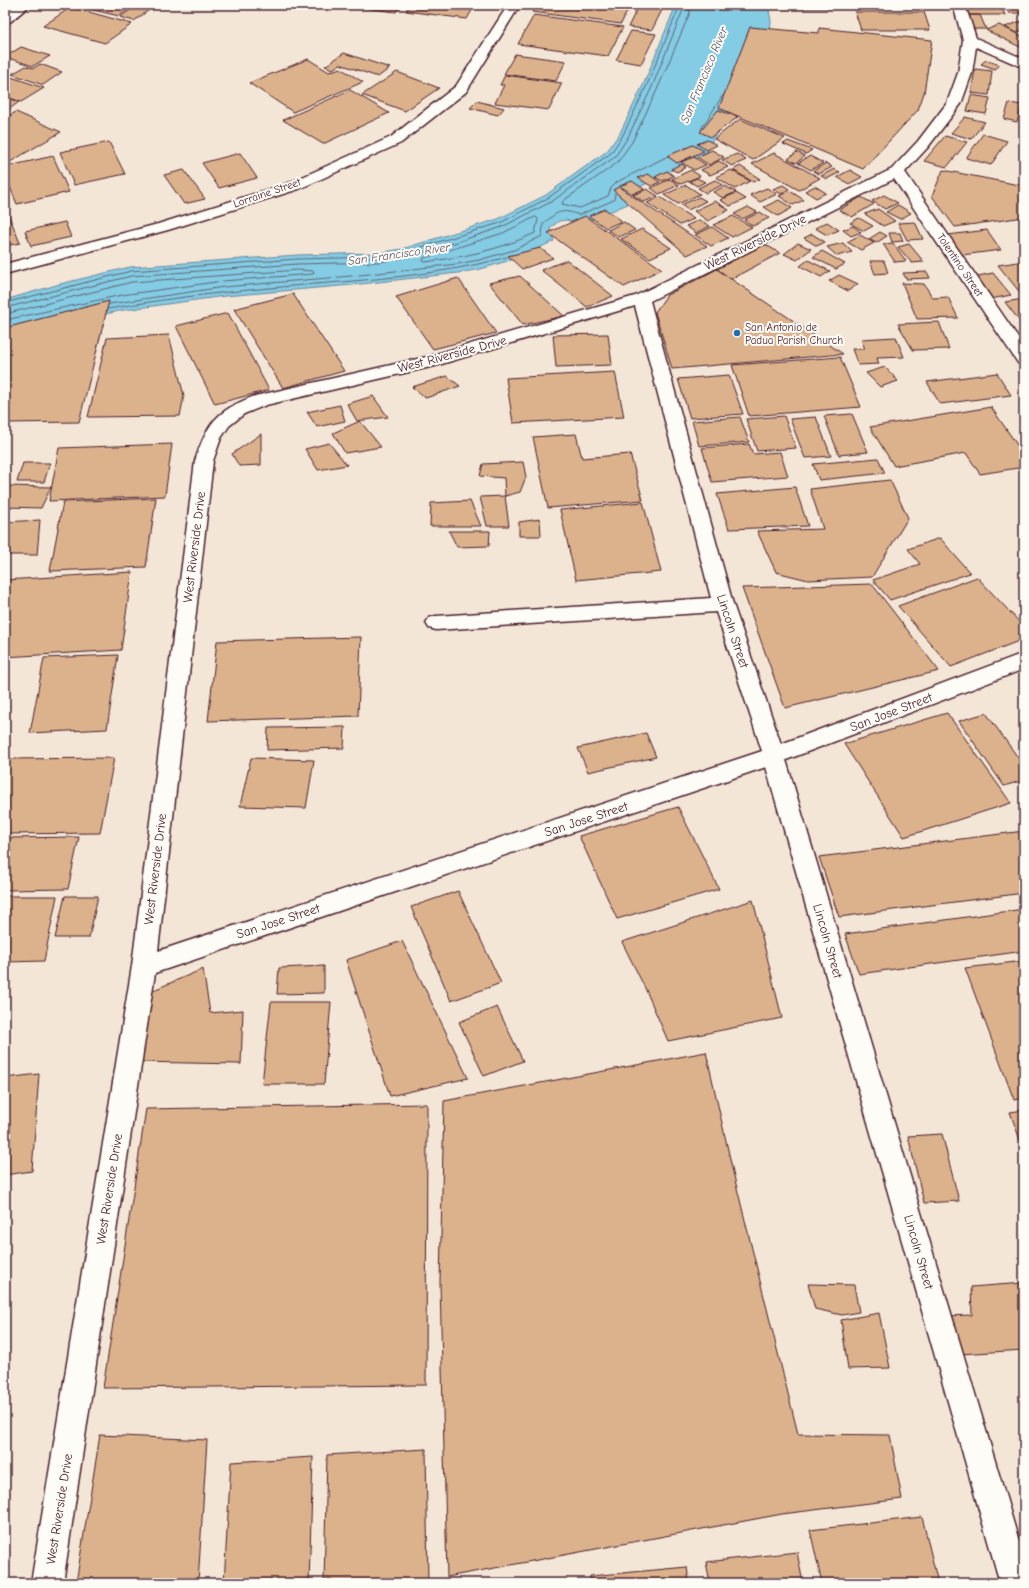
<svg xmlns="http://www.w3.org/2000/svg" width="1029" height="1588" viewBox="0 0 1029 1588" font-family="'Comic Neue',sans-serif">
  <style>
    .water { fill: #83cce4; stroke: #6c879a }
    .lines { fill: none; stroke-linecap: round; stroke-linejoin: round }
    .shore { stroke: #616475; stroke-width: 1 }
    .building { fill: #dbb28c; stroke: #4a1f2b }
    .minor-casing { stroke: #4a1f2b; stroke-width: 3 }
    .minor { fill: #fdfcf7; fill-rule: evenodd }
    .poi-dot { fill: #1f6fb2; stroke: #fdfcf7; stroke-width: 1.5 }
    .labels { text-anchor: middle; dominant-baseline: central; stroke-width: 4; stroke-linejoin: round; paint-order: stroke }
    .far-street-label { font-size: 11px; fill: #4a1f2b; stroke: #fdfcf7 }
    .far-poi-label { font-size: 11px; fill: #4a1f2b; stroke: #fdfcf7; text-anchor: start }
    .far-water-label { font-size: 12px; font-style: italic; fill: #5b5362; stroke: #fdfcf7 }
    .street-label { font-size: 13px; fill: #4a1f2b; stroke: #fdfcf7 }
  </style>
  <rect width="100%" height="100%" fill="#f3e6d7"/>
  <filter id="ink" filterUnits="userSpaceOnUse"><feTurbulence type="fractalNoise" baseFrequency=".025" numOctaves="2"/><feDisplacementMap in="SourceGraphic" scale="8" xChannelSelector="R" yChannelSelector="G"/><feConvolveMatrix kernelMatrix="1 2 1 2 8 2 1 2 1" color-interpolation-filters="sRGB"/></filter>
  <g filter="url(#ink)">
    <path class="water" d="M676,5H768L771,21L770,35L757,67L713,139L708,151L623,196L632,202L578,226L567,220L559,221L550,228L554,241L517,258L481,269L458,273L352,285L225,296L124,310L5,336V300L60,284L130,267L297,255L378,253L402,249L498,219L546,195L607,151L620,133L644,83Z"/>
    <g class="lines">
      <path class="shore" d="M701,129L723,95
        M666,157L617,182L611,188L608,196L580,208L562,204L563,201L617,163L632,142L657,90L689,15L691,5
        M536,217L538,219L535,233C500,250 463,257 425,262L423,261L424,258L503,233Z
        M5,303L131,271L297,259L379,257L402,253L500,223L548,198L611,153L623,135L647,85L680,5
        M109,304L224,287L351,276L457,264L479,260L514,250L542,236L543,224C557,212 561,208 579,215L614,200L615,193
        M5,308L131,276L297,264L379,262L403,258L442,247L502,227L551,202L615,157L628,137L652,87L685,5
        M108,309C177,296 246,290 315,284C380,279 445,274 507,257
        M5,314L132,282L298,270L314,271L313,274L223,281L122,295L5,320"/>
    </g>
    <path class="building" d="M141,5L138,7L133,6L119,16L76,6Z
      M365,5H401L396,12L363,8Z
      M410,5H475L467,19L406,11Z
      M536,5H630L621,24L532,12Z
      M639,5L664,6L652,30L628,27Z
      M782,5H853L854,8H783Z
      M71,7L132,24L105,43L43,26Z
      M135,7L149,10L134,21L120,17Z
      M963,7H1001L1005,15H966Z
      M1005,7H1024V13H1009Z
      M855,12H924L930,30H861Z
      M1020,14H1024V29L1016,33L1005,27L1024,20Z
      M534,15L623,27L608,56L518,44Z
      M966,15H980L986,29H972Z
      M999,25L1024,37V49L986,30Z
      M750,27L819,33V28L932,40L924,93L918,110L863,169L719,108Z
      M631,31L656,34L641,64L616,60Z
      M21,47L50,56L33,66L5,57Z
      M344,53L390,68L378,77L340,64L333,69L325,66Z
      M515,54L566,61L556,81L504,74Z
      M308,59L329,72L340,68L363,82L293,112L249,83Z
      M986,60L1000,65L995,69L981,64Z
      M40,64L62,72L43,85L12,74L26,66L34,68Z
      M975,69L992,71L989,95L971,93Z
      M397,72L439,88L405,111L362,95Z
      M5,75L44,88L21,102L5,96Z
      M505,75L562,83L549,110L495,103L504,85H500Z
      M350,90L389,113L323,144L283,120Z
      M971,95L990,98L986,114L967,111Z
      M5,97L19,102L8,110L5,109Z
      M477,101L504,108L498,115L470,108Z
      M1009,103L1022,105L1017,122L1004,119Z
      M718,110L738,117L711,137L700,132Z
      M16,112L61,132L5,165V118Z
      M965,117L985,122L971,139L951,133Z
      M740,119L785,138L753,160L714,139Z
      M983,134L1007,141L991,165L966,158Z
      M945,136L967,142L947,167L924,161Z
      M707,140L717,145L707,150L697,144Z
      M788,141L812,150L806,154L783,144Z
      M109,142L125,174L74,185L60,152Z
      M693,145L704,151L677,163L667,156Z
      M712,150L724,157L709,165L697,157Z
      M797,152L805,156L796,163L788,159Z
      M240,153L257,178L219,188L202,163Z
      M774,153L820,178L799,190L752,164Z
      M737,154L746,160L732,166L722,160Z
      M53,156L69,192L17,204L5,175V167Z
      M810,156L823,163L811,170L798,163Z
      M694,157L706,165L694,170L681,162Z
      M719,161L728,167L710,175L701,170Z
      M826,163L832,167L819,174L813,171Z
      M681,164L686,167L677,172L671,169Z
      M740,166L760,179L753,182L733,170Z
      M834,169L840,172L827,179L821,176Z
      M184,170L205,199L184,204L164,175Z
      M691,170L700,176L681,184L672,179Z
      M731,170L750,181L735,189L716,177Z
      M850,170L862,177L849,184L837,177Z
      M943,170L1024,186V217L955,227L932,196Z
      M667,171L674,176L662,181L655,177Z
      M648,174L660,182L651,186L638,178Z
      M697,178L705,182L697,186L689,181Z
      M670,179L679,185L659,194L651,188Z
      M715,180L722,185L706,193L698,188Z
      M632,181L644,189L632,194L620,186Z
      M686,185L700,194L678,204L664,195Z
      M783,185L789,189L781,194L773,189Z
      M725,186L736,192L723,198L713,192Z
      M815,186L826,193L816,198L805,191Z
      M619,187L707,246L687,255L613,190Z
      M767,188L777,194L760,202L750,195Z
      M647,189L658,196L644,202L633,195Z
      M790,191L804,200L793,205L779,196Z
      M736,193L746,199L730,206L720,200Z
      M884,195L898,203L885,209L872,201Z
      M660,197L694,219L680,225L647,203Z
      M699,197L706,201L688,210L681,205Z
      M861,197L874,204L852,217L839,210Z
      M779,200L792,208L778,216L764,207Z
      M715,201L729,210L708,221L694,211Z
      M898,205L911,213L900,219L886,212Z
      M5,206L20,243L5,246Z
      M748,207L757,212L742,219L734,214Z
      M605,209L622,221L606,228L589,216Z
      M878,209L895,221L883,226L865,214Z
      M760,212L769,218L753,226L744,220Z
      M585,216L662,269L624,287L548,233Z
      M733,216L752,227L732,237L713,225Z
      M859,218L873,226L864,231L850,223Z
      M699,220L710,226L696,233L686,226Z
      M65,222L71,237L31,246L25,231Z
      M624,222L635,230L619,237L608,230Z
      M827,222L839,230L827,235L815,228Z
      M915,222L923,239L907,240L898,223Z
      M853,226L861,232L851,236L843,230Z
      M712,227L728,238L711,246L695,235Z
      M642,229L671,248L650,258L621,239Z
      M987,230L1001,250L962,255L948,235Z
      M880,232L887,236L876,243L869,239Z
      M889,233H900L903,241L892,242Z
      M812,234L825,242L817,246L804,238Z
      M860,235L874,243L861,250L847,242Z
      M798,243L811,249L797,260L784,254Z
      M843,243L852,252L837,256L827,247Z
      M893,243L906,261L895,262L883,244Z
      M764,244L780,253L731,279L717,269Z
      M909,244L924,262L912,263L898,247Z
      M540,248L553,258L522,269L508,256Z
      M822,251L845,264L836,269L813,257Z
      M567,260L613,296L587,307L541,270Z
      M808,260L830,271L821,277L800,266Z
      M870,261H884L888,273L875,274Z
      M1024,261V295H1022L998,265Z
      M717,269L731,279L843,354L672,369L655,312L667,295Z
      M927,272L930,278L906,279L903,273Z
      M993,273L1011,295L991,299L973,277Z
      M839,275L858,284L848,291L829,281Z
      M520,276L564,316L523,325L489,283Z
      M458,278L496,333L433,349L396,297Z
      M902,283L924,284L933,298L948,297L958,318L917,319Z
      M293,294L344,371L283,388L234,309Z
      M1024,299V327L1005,302Z
      M109,301L79,422L5,423V328Z
      M228,313L269,390L215,404L176,326Z
      M939,322L949,349L913,350L898,324Z
      M608,334L612,365L556,367L553,335Z
      M169,335L184,396L180,416L88,417L107,338Z
      M896,337L904,357L877,358L879,364L858,365L852,349H865L861,339Z
      M840,357L861,407L749,416L732,365Z
      M885,367L898,381L880,387L866,373Z
      M615,372L624,417L513,423L506,378Z
      M997,373L1011,395L940,404L927,382Z
      M729,375L743,414L690,418L678,379Z
      M447,376L460,386L426,398L412,387Z
      M373,396L388,417L357,421L347,404Z
      M340,405L345,421L317,427L307,412Z
      M991,407L1024,455V467L980,474L966,453L894,466L870,427Z
      M852,414L868,452L839,455L824,416Z
      M784,416L796,448L757,451L746,419Z
      M740,417L749,442L699,446L692,421Z
      M816,417L831,456L805,458L790,419Z
      M360,421L381,447L345,453L333,433Z
      M261,434V465L239,466L232,454Z
      M576,434L582,458L630,454L643,500L548,508L533,437Z
      M329,443L347,465L318,470L305,449Z
      M172,444L165,496L49,501L59,448Z
      M749,444L753,454L780,452L788,476L712,482L702,448Z
      M878,458L885,473L819,480L813,464Z
      M523,462L526,477L520,492L505,496L504,478L480,476L483,464Z
      M23,463H50L44,482H17Z
      M890,480L908,518L872,577L808,580L776,572L757,531L823,529L810,489Z
      M5,486L51,487L41,508L5,507Z
      M795,487L808,526L729,529L717,494Z
      M505,496L509,526H487L480,497Z
      M156,498L146,567L50,571L63,502Z
      M470,501L481,526H430L431,503Z
      M643,502L661,572L576,580L560,510Z
      M540,519L541,536H519V522Z
      M40,520L37,555H5V522Z
      M449,531H490L489,546L457,547Z
      M940,538L970,573L890,600L873,580L920,564L908,549Z
      M132,572L121,650L5,657V580Z
      M977,577L1024,627V639L951,667L898,606Z
      M872,584L939,671L785,708L742,588Z
      M361,637L358,716L208,721L217,641Z
      M118,655L107,729L30,733L44,658Z
      M947,713L1011,803L904,837L844,744Z
      M986,713L1024,766V780L1004,786L959,721Z
      M345,727L344,748L267,750L268,728Z
      M646,733L656,757L588,772L578,748Z
      M114,758L100,833L5,834V759Z
      M251,758L314,760L306,808L240,806Z
      M678,807L719,889L617,919L579,836Z
      M1024,831V893L839,917L819,857Z
      M79,837L68,889L5,890V838Z
      M458,891L501,983L451,1001L411,907Z
      M5,896H57L44,961L5,962Z
      M65,896H98L89,938H55Z
      M753,900L782,1018L668,1041L645,988L622,942Z
      M1024,909V951L859,974L845,934Z
      M402,941L468,1078L390,1096L346,960Z
      M1024,961V1098L1014,1100L965,968Z
      M324,966V993L277,994L279,968Z
      M203,969L210,1013L243,1010L241,1064L136,1062L142,995Z
      M271,1002H331L324,1084H262Z
      M497,1007L523,1061L484,1076L459,1022Z
      M706,1052L733,1172L798,1434L890,1435L902,1499L782,1514L447,1577L440,1283L444,1101Z
      M39,1074L32,1171L5,1175V1078Z
      M427,1104L426,1385L103,1388L146,1109Z
      M1024,1110V1151L1010,1112Z
      M942,1134L959,1201L924,1203L908,1136Z
      M1024,1283V1350L960,1354L944,1316L972,1315L971,1287Z
      M808,1284L854,1285L859,1312L842,1315L815,1309Z
      M879,1313L890,1368L848,1369L841,1320Z
      M100,1435L207,1440L198,1583H76Z
      M426,1449L428,1583H324L327,1455Z
      M313,1457L309,1583H224L231,1462Z
      M922,1517L938,1583H822L810,1530Z
      M797,1552L803,1583H710L706,1562Z
      M687,1567L689,1583H590V1576Z"/>
    <g class="lines">
      <g class="minor-casing">
        <path id="minor" d="M16,5H30L10,22L5,23V13Z
          M508,5H520L466,92L401,143L299,189L168,230L5,274V264L158,224L289,183L391,137L456,86Z
          M953,5H965L976,38L1024,59V68L976,47L972,73L961,104L928,147L905,172L1024,346V364L1018,363L894,179L650,301L733,604L781,744L1024,653V669L786,760L1024,1558V1583H1000L766,767L155,973L63,1583H31L132,966L195,461C207,423 217,410 255,396L426,357L635,296L892,169L918,141L947,103L958,73L963,40ZM635,306L711,598L436,616L429,618L426,623L429,628L436,630L716,612L762,751L158,951L213,461L221,438L229,426L244,414L266,405L435,366Z"/>
      </g>
      <use href="#minor" class="minor"/>
    </g>
  </g>
  <circle class="poi-dot" cx="737" cy="333" r="4"/>
  <g class="labels">
    <g class="far-street-label">
      <text transform="translate(267 193) rotate(-19)">Lorraine Street</text>
      <text transform="translate(960 265) rotate(56)">Tolentino Street</text>
    </g>
    <g class="far-poi-label">
      <text x="745" y="327">San Antonio de<tspan x="745" dy="13">Padua Parish Church</tspan></text>
    </g>
    <g class="far-water-label">
      <text transform="translate(704 75) rotate(-67)">San Francisco River</text>
      <text transform="translate(399 254) rotate(-8)">San Francisco River</text>
    </g>
    <g class="street-label">
      <text transform="translate(755 242) rotate(-26)">West Riverside Drive</text>
      <text transform="translate(452 354) rotate(-15)">West Riverside Drive</text>
      <text transform="translate(194 547) rotate(-83)">West Riverside Drive</text>
      <text transform="translate(733 631) rotate(72)">Lincoln Street</text>
      <text transform="translate(891 712) rotate(-21)">San Jose Street</text>
      <text transform="translate(586 819) rotate(-18)">San Jose Street</text>
      <text transform="translate(155 869) rotate(-83)">West Riverside Drive</text>
      <text transform="translate(278 921) rotate(-18)">San Jose Street</text>
      <text transform="translate(828 941) rotate(74)">Lincoln Street</text>
      <text transform="translate(109 1189) rotate(-81)">West Riverside Drive</text>
      <text transform="translate(919 1252) rotate(74)">Lincoln Street</text>
      <text transform="translate(59 1509) rotate(-81)">West Riverside Drive</text>
    </g>
  </g>
  <rect width="1029" height="1588" fill="none" stroke="#fdfcf7" stroke-width="20"/>
  <rect x="10" y="10" width="1009" height="1568" fill="none" stroke="#4a1f2b" stroke-width="1.5" filter="url(#ink)"/>
</svg>
